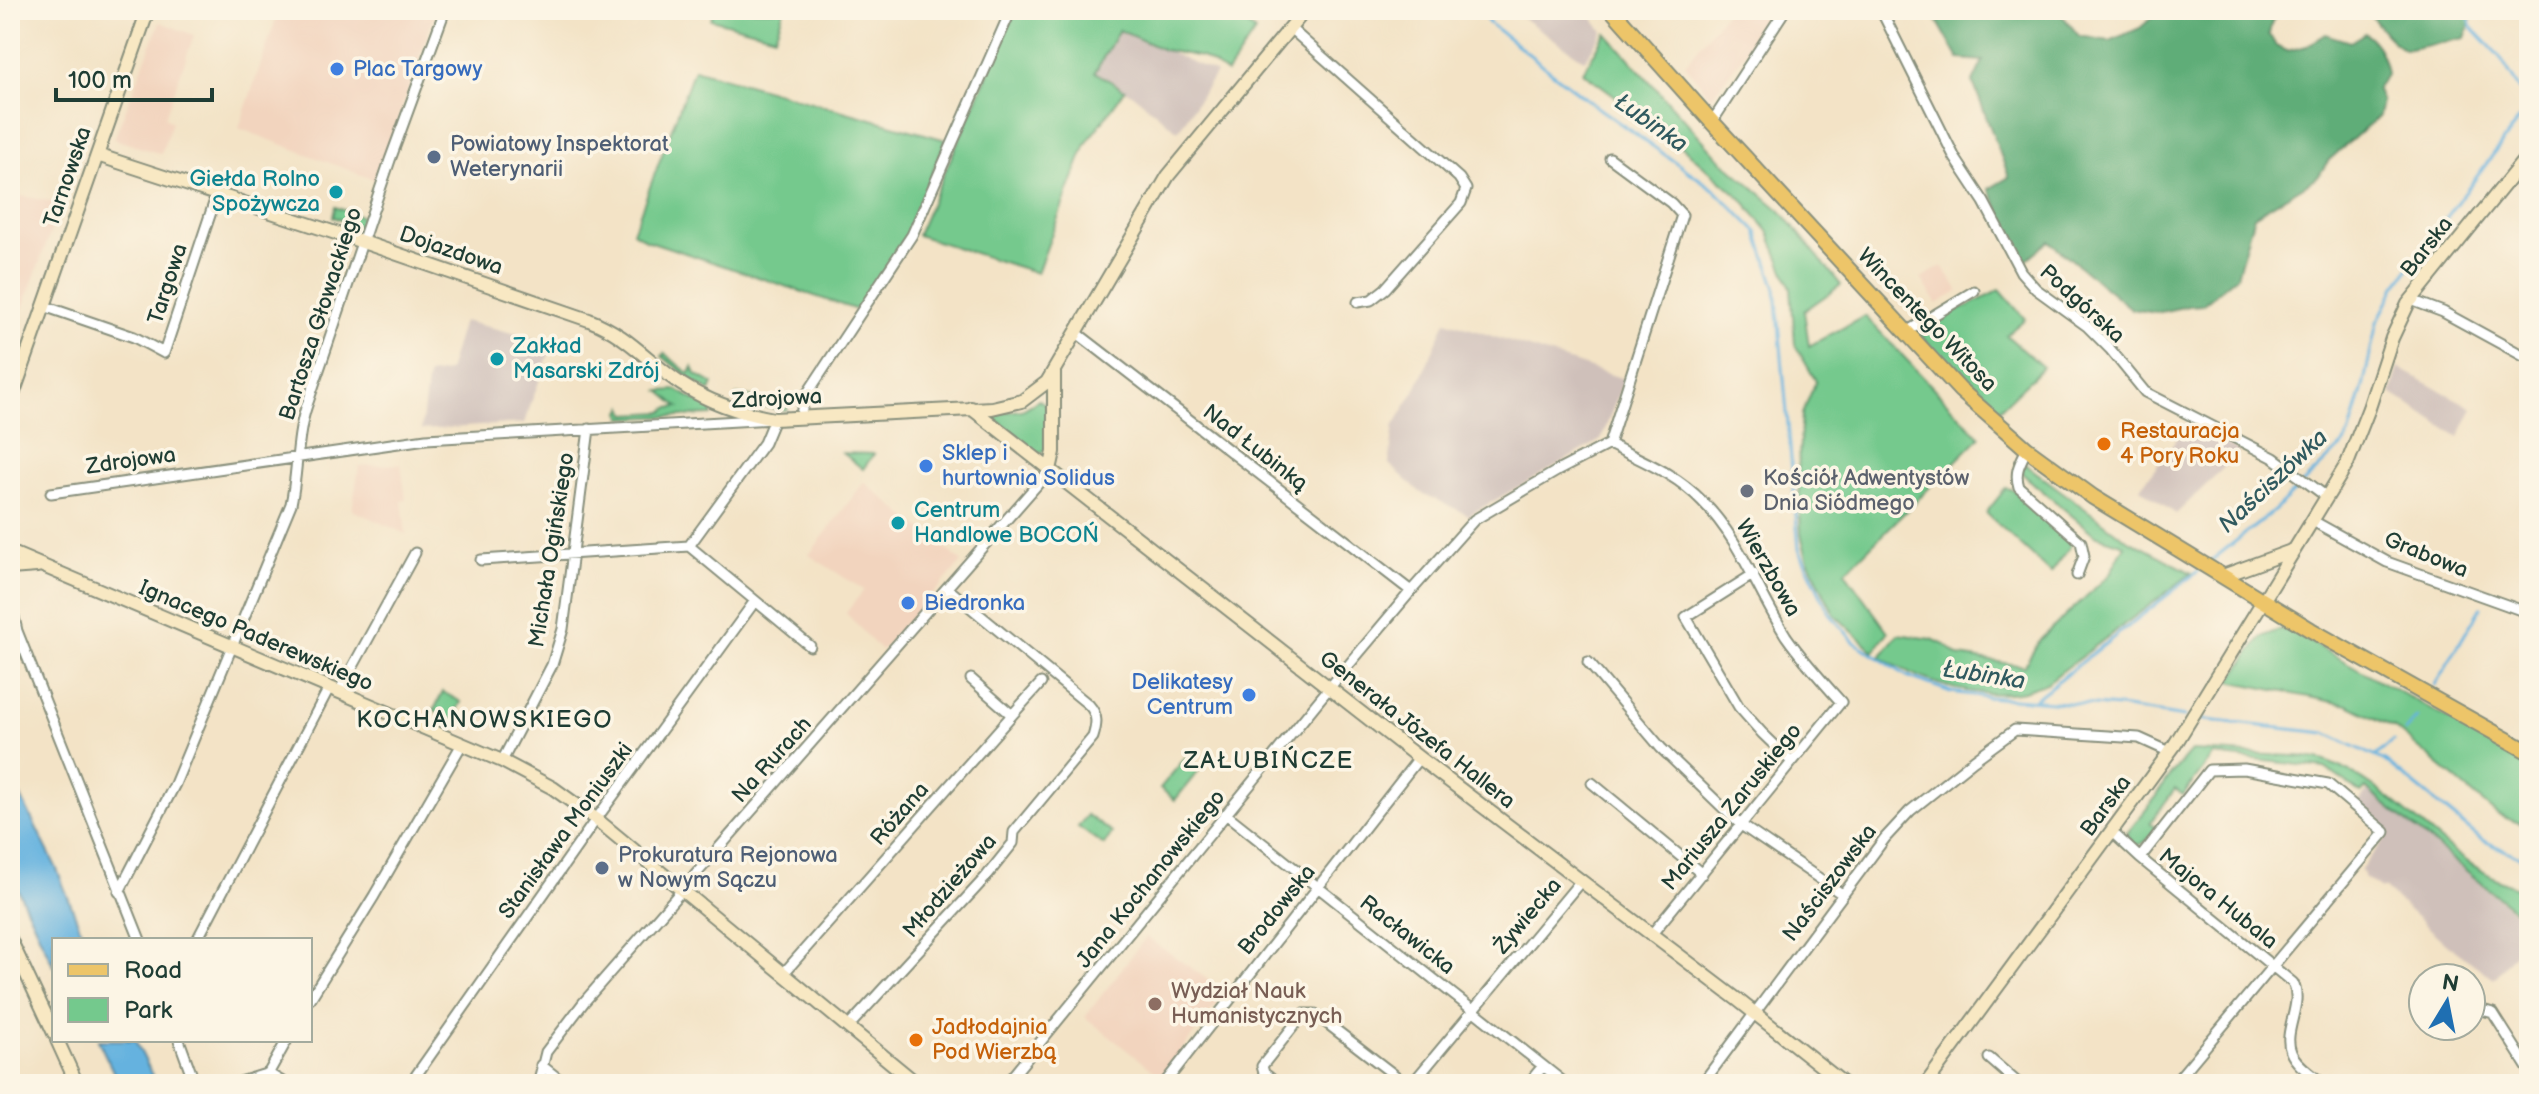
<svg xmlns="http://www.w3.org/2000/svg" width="2539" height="1094" viewBox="0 0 2539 1094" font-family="'Balsamiq Sans',sans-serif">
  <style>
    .built { fill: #f2d4be }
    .industrial { fill: #cfc0ba }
    .green { fill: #74c98d; stroke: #4a8360; stroke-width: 2 }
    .forest { fill: #5fad78; stroke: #3f7556; stroke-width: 2 }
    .water { fill: #65b2df; stroke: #42788a; stroke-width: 2 }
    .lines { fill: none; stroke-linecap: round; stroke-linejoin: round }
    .stream { stroke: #65b2df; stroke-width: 3 }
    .street-casing { stroke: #89907d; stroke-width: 13 }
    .secondary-casing { stroke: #89907d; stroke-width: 16 }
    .primary-casing { stroke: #89907d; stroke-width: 18 }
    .street { stroke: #fff; stroke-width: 9 }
    .secondary { stroke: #f8e8c3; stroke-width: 12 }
    .primary { stroke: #edc569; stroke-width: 14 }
    .shop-dot { fill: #3f7fe0; stroke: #fcf5e5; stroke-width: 3 }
    .service-dot { fill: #5c6f8a; stroke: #fcf5e5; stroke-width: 3 }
    .culture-dot { fill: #0f9aa8; stroke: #fcf5e5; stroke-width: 3 }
    .food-dot { fill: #e8710a; stroke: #fcf5e5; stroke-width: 3 }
    .worship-dot { fill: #6b7280; stroke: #fcf5e5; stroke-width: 3 }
    .education-dot { fill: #8d6e63; stroke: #fcf5e5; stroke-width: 3 }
    .labels { text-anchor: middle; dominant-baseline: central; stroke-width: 7; stroke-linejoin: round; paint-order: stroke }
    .shop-label { font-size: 22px; fill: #366cbe; stroke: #fcf5e5; text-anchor: start }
    .service-label { font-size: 22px; fill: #4e5e75; stroke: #fcf5e5; text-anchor: start }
    .street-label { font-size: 22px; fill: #1f3d34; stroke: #fcf5e5 }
    .culture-label { font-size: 22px; fill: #0d838f; stroke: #fcf5e5; text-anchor: start }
    .food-label { font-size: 22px; fill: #c56008; stroke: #fcf5e5; text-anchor: start }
    .worship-label { font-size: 22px; fill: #5b616d; stroke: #fcf5e5; text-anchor: start }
    .education-label { font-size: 22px; fill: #785e54; stroke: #fcf5e5; text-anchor: start }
    .water-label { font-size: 24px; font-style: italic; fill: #305a5f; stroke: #fcf5e5 }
    .neighbourhood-label { font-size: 24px; letter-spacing: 2px; fill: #1f3d34; stroke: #fcf5e5 }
  </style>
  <rect width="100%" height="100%" fill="#fcf5e5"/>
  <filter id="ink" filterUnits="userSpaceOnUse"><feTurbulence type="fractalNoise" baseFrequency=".0125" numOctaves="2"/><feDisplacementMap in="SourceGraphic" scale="16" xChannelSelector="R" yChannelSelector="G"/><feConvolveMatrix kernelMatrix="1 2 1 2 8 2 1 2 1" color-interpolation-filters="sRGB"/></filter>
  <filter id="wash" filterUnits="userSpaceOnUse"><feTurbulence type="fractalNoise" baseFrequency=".006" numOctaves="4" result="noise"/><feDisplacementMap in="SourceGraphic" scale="32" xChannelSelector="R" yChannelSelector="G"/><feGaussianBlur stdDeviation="1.8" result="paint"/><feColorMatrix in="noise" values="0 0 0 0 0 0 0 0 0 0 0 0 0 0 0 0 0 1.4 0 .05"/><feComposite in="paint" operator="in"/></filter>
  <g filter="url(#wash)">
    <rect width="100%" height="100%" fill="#f3e3c6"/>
    <path class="built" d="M279,10H436L377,181L239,128Z
      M1728,10H1772L1776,12L1711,98L1685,64Z
      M160,22L194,35L165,117L172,122L161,154L114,139Z
      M10,194L61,203L10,344Z
      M1942,266L1959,291L1937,304L1921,278Z
      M401,464L406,500L402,501L406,534L352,510L359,466Z
      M864,482L962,562L881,651L846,613L864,590L809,555Z
      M1146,937L1226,992L1161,1077L1085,1017Z"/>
    <path class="industrial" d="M1511,10H1586L1603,31L1585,60Z
      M1119,29L1216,73L1178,131L1135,96L1095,72Z
      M463,321L553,343L524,423L421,430L428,375L448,372Z
      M1446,321L1624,379L1601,440L1469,515L1420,492L1389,464L1394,425L1415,391Z
      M2399,368L2473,408L2459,437L2391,393Z
      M2188,424L2240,452L2176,514L2140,488Z
      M2368,790L2529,924V936L2494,979L2445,943L2384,888L2381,889L2365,878L2360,870L2389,834L2359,802Z"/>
    <path class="green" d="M714,10H784L775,36L711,19Z
      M1016,10H1256L1246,23L1255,32L1227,73L1202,57L1164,50L1119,30L1095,72L1125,90L1086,144L1037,273L917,235Z
      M1606,33L1720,159L1781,211L1841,285L1804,311L1809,346L1865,316L1980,437L1845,572L1888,632L1874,652L1834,614L1807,558L1801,534L1798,471L1802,414L1816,381L1795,345L1791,288L1768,231L1742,199L1667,134L1583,72Z
      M694,69L946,140L907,234L860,311L646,240L633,232Z
      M335,207L366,218L361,227L333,217Z
      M2000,290L2025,319L2006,335L2043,367L1997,412L1961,381L1919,333L1942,319Z
      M664,353L687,372L690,373L693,367L696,374L713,384L710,391L689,378L662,356Z
      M677,390L712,410V415L622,418L621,412L624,407L626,414L663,412L668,408L679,407L660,391Z
      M737,395L759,399L758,402L761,404L788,405L786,411L735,401Z
      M1039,400L1046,404V448L1042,453H1037L993,417L996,413L1022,410Z
      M843,453L874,454L863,469Z
      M2025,464L2123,537L2192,573L2048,682C2039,686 2028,691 2018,692C1970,699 1921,681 1880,657L1898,634L1932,639L1947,646L1959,656L2024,666L2040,640L2110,574L2125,545L2095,535L2026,477L2021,470Z
      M2006,488L2014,490L2069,538L2070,547L2051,573L1986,513Z
      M2281,629L2292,632L2529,764V827L2498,815L2395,728L2348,705L2230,681L2261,637Z
      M443,692L461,702L451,721L434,710Z
      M2191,751C2217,752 2244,754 2270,755C2288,756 2307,755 2325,761C2403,789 2446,869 2529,891V922L2369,791L2366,788L2361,793L2325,768L2214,755L2183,795L2175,789L2150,823L2156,828C2150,836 2145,848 2133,844L2127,833L2157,796L2165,781Z
      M1186,757L1200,769L1175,800L1160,788Z
      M1087,815L1112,833L1104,845L1078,827Z"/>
    <path class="forest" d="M1931,10H2058L2079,36L2110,41L2140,28L2161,10H2283L2272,21L2269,34L2276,46L2287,51L2307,46L2325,34L2350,42L2365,33C2379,45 2384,56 2387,74L2376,88L2382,101L2379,116L2328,161L2318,177L2254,216L2237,276L2202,305L2188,306L2156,313L2132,309L2049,241L2025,261L1989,189L2009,177L1973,82L1983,61L1959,59Z
      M2366,10H2475L2465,38L2404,50L2391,40Z"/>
    <path class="water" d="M10,775L56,867L85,940H54V967L10,873Z
      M98,1040H135L157,1084H119Z"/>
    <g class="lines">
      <path class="stream" d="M1479,10L1489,23L1594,105L1715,190L1757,232L1776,289L1799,549L1830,614L1854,642L1907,676L1951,692L1986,697L2119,707L2185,717
        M2469,10L2471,26L2499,56L2529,105
        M2208,563L2274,511L2343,445L2350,433L2364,383L2377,322L2396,286L2529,106
        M2490,591L2529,605
        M2435,685L2481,607
        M2035,699L2202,568
        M2197,719L2326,733L2385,761L2482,840L2529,861
        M2405,731L2417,717
        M2376,756L2393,741"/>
    </g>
  </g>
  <g filter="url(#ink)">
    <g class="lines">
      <g class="street-casing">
        <path id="street" d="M1881,10L1955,158L1984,202L2021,272L2036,289L2087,326L2110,349L2145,392L2274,458L2327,497
          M1290,28L1459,178L1466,189L1461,203L1385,289L1371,300L1358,302
          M1712,122L1785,10
          M2411,300L2443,312L2529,359
          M44,306L134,337L164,353L217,194
          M1906,332L1974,291
          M1077,333L1411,591
          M801,418L803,400L912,235L1011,10
          M1609,444C1642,461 1675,473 1702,501C1741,540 1757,591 1786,636C1802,659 1822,681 1841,702L1651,935
          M2027,449C2020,463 2014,472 2019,487L2081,542L2084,556L2077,575
          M51,493L426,439L774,419L764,443L689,546
          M2313,521L2387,562L2529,613
          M689,546L810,646
          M481,560L689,546
          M1754,574L1686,617L1739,707L1762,733L1791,761
          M11,603L17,631L140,940
          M1588,662L1661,748L1741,825L1842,894
          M339,692L415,553
          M1012,715L1041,683
          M502,761L552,665L563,629L589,429
          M1592,783L1702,874
          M1227,815L1566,1084
          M2112,832L2140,858L2293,983C2304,1004 2282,1031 2291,1052C2296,1065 2313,1075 2323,1084
          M2140,858L2209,770L2244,769L2328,784L2385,832L2174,1084
          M119,892L175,784L291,504C298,472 296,438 306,408L390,160L445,10
          M197,940L329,688
          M783,974L1012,715L971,679
          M310,999L374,896L462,744
          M2471,1007L2493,1013L2529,1070
          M848,1027L985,878L1013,843L1014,832L1093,737C1097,724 1098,715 1089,705L947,588
          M179,1040L195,1084
          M1989,1058L2019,1084
          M541,1065L565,1084
          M268,1074L287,1040
          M234,1084L266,1074L271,1075L286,1084
          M410,1084L592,825L755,601
          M538,1084L546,1052L584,1002L1050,470
          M1006,1084L1320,699L1411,591L1474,520L1557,471L1609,444L1682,215L1671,203L1610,158
          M1164,1084L1419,758
          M1278,1084L1264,1073L1262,1066L1300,1018L1304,1014H1315L1406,1084
          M1412,1084L1580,882
          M1528,1084L1543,1066
          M1702,1084L1885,838L1910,811L1974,760L2015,730L2139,738L2170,752"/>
      </g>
      <g class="secondary-casing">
        <path id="secondary" d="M97,155L354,239L589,320C628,335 648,362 681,384C710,403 741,413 774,419L992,408L1022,401L1047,382L1168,176L1305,10
          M10,403L148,10
          M971,408L1419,758L1738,1000L1844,1084
          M1050,470L1054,452V372
          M10,552L502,761L553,788L596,819L917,1084
          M10,568L37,566
          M2223,576L2294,550
          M10,939L54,1033
          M57,1040L77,1084
          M1926,1084L2174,746L2347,464L2369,408L2392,338L2408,304L2529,154"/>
      </g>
      <g class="primary-casing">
        <path id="primary" d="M1612,10L1712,122L1960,390L2027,449L2093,497L2311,630L2529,752"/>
      </g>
      <use href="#street" class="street"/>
      <use href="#secondary" class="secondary"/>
      <use href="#primary" class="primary"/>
    </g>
  </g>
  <g class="shop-dot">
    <circle cx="337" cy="69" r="8"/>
    <circle cx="926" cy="466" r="8"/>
    <circle cx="908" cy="603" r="8"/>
    <circle cx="1249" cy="695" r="8"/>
  </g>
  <g class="service-dot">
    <circle cx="434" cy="157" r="8"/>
    <circle cx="602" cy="868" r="8"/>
  </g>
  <g class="culture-dot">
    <circle cx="336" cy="192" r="8"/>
    <circle cx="497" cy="359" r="8"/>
    <circle cx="898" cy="523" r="8"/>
  </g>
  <g class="food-dot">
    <circle cx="2104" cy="444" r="8"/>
    <circle cx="916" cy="1040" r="8"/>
  </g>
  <circle class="worship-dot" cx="1747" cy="491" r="8"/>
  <circle class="education-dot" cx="1155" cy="1004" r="8"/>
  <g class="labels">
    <g class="shop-label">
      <text x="353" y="69">Plac Targowy</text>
      <text x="942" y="453">Sklep i<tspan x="942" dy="25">hurtownia Solidus</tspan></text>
      <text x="924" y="603">Biedronka</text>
      <text x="1233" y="682" text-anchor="end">Delikatesy<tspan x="1233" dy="25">Centrum</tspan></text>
    </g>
    <g class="service-label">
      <text x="450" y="144">Powiatowy Inspektorat<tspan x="450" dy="25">Weterynarii</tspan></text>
      <text x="618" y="855">Prokuratura Rejonowa<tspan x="618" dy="25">w Nowym Sączu</tspan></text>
    </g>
    <g class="street-label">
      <text transform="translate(68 177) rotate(-71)">Tarnowska</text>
      <text transform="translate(2427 247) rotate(-52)">Barska</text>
      <text transform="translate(451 251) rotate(19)">Dojazdowa</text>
      <text transform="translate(168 284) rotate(-72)">Targowa</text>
      <text transform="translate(2082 304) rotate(42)">Podgórska</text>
      <text transform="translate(321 314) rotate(-72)">Bartosza Głowackiego</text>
      <text transform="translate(1927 320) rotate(46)">Wincentego Witosa</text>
      <text transform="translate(777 399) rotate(-3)">Zdrojowa</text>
      <text transform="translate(1255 448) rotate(38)">Nad Łubinką</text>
      <text transform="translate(131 461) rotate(-8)">Zdrojowa</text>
      <text transform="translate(552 550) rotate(-81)">Michała Ogińskiego</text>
      <text transform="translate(2426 555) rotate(22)">Grabowa</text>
      <text transform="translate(1768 568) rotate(60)">Wierzbowa</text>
      <text transform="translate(256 636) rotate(23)">Ignacego Paderewskiego</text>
      <text transform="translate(1417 730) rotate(38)">Generała Józefa Hallera</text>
      <text transform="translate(772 760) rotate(-48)">Na Rurach</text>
      <text transform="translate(2106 806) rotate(-54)">Barska</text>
      <text transform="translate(1732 807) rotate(-51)">Mariusza Zaruskiego</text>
      <text transform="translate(900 814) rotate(-49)">Różana</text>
      <text transform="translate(566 831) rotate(-54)">Stanisława Moniuszki</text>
      <text transform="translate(1151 879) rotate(-51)">Jana Kochanowskiego</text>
      <text transform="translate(1830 883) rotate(-53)">Naściszowska</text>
      <text transform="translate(950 886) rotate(-49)">Młodzieżowa</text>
      <text transform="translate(2218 899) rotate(39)">Majora Hubala</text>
      <text transform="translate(1277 910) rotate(-51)">Brodowska</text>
      <text transform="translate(1528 916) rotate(-50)">Żywiecka</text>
      <text transform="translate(1407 935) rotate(38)">Racławicka</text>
    </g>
    <g class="culture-label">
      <text x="320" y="179" text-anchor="end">Giełda Rolno<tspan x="320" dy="25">Spożywcza</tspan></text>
      <text x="513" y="346">Zakład<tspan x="513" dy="25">Masarski Zdrój</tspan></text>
      <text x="914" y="510">Centrum<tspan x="914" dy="25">Handlowe BOCOŃ</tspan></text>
    </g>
    <g class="food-label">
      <text x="2120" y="431">Restauracja<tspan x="2120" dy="25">4 Pory Roku</tspan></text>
      <text x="932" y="1027">Jadłodajnia<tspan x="932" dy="25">Pod Wierzbą</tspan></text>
    </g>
    <g class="worship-label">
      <text x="1763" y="478">Kościół Adwentystów<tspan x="1763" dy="25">Dnia Siódmego</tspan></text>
    </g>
    <g class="education-label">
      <text x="1171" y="991">Wydział Nauk<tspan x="1171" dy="25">Humanistycznych</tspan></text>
    </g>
    <g class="water-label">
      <text transform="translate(1651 123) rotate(35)">Łubinka</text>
      <text transform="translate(2273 481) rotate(-43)">Naściszówka</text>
      <text transform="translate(1984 675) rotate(9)">Łubinka</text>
    </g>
    <g class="neighbourhood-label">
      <text x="485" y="719">KOCHANOWSKIEGO</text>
      <text x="1269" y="760">ZAŁUBIŃCZE</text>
    </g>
  </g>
  <rect width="2539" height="1094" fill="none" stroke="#fcf5e5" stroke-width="40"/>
  <rect x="52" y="938" width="260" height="104" fill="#fcf5e5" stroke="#a4ab9e" stroke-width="2"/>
  <rect x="68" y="964" width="40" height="12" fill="#edc569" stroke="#a4ab9e" stroke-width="2"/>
  <text x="124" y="978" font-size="24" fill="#1f3d34">Road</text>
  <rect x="68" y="998" width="40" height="24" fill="#74c98d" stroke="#a4ab9e" stroke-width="2"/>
  <text x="124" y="1018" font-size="24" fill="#1f3d34">Park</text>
  <g transform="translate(2447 1002) rotate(10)"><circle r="38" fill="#fcf5e5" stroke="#a4ab9e" stroke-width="2"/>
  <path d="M0-6L14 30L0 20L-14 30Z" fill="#1f6fb2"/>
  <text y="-12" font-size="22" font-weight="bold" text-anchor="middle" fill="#1f3d34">N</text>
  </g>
  <path d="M56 88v12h156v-12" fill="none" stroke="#1f3d34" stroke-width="4"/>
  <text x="68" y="88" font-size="24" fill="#1f3d34" stroke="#fcf5e5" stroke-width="6" paint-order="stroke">100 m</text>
</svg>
